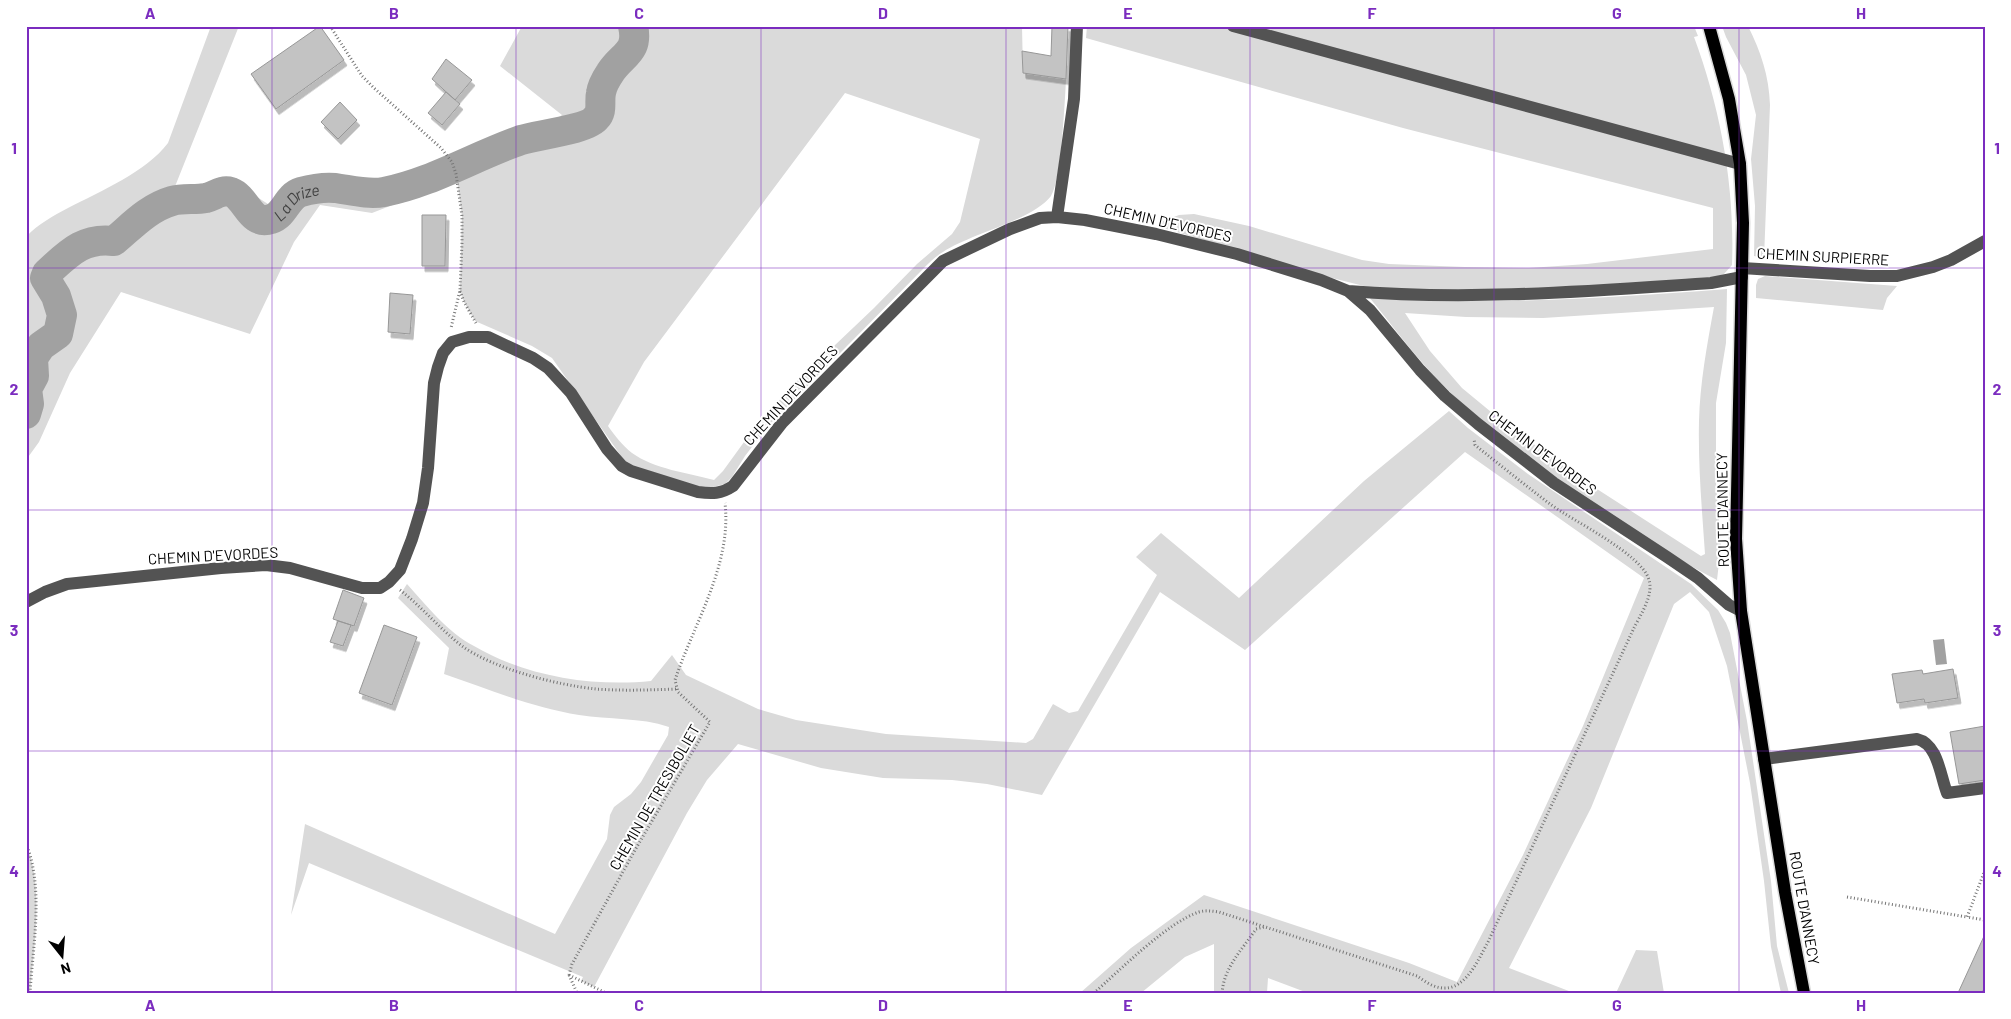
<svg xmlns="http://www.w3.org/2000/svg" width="2011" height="1019" viewBox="0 0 2011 1019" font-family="Barlow,sans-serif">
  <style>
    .green { fill: #dadada; fill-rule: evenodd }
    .water { fill: #a1a1a1 }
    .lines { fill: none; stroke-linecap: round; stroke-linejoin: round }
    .river { stroke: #a1a1a1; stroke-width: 30 }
    .building { fill: #c3c3c3; stroke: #979797; filter: url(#shadow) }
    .major-casing { stroke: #dbdbdb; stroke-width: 15 }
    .path { stroke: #757575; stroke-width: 3; stroke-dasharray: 1 2.5; stroke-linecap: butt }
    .minor { stroke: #535353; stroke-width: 12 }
    .major { stroke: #000; stroke-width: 12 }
    .grid { fill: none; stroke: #7b2cbf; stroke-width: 1; stroke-opacity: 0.55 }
    .labels { text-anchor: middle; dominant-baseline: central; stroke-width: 4; stroke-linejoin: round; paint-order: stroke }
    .street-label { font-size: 15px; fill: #000; stroke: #fff }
    .water-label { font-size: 16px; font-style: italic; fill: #424242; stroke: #fff }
    .neatline { fill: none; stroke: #7b2cbf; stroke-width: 2 }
    .grid-label { font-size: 16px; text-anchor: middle; font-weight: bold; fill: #7b2cbf }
  </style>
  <defs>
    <filter id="shadow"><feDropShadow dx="3" dy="5.5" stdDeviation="0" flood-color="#0004"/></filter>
  </defs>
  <rect width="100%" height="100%" fill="#fff"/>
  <path class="green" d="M211,26H239L174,189L209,182L231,180L268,204L308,179L338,173L342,180C359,184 374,189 391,184C438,174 483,149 527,130C540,125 552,124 562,115L500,66L522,26H1022L1023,73L1066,79C1065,100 1061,183 1051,196C1033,220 970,234 943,252C936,256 929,263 923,269L768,426L745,456L732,477L725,484L705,489L640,469L626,463L552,358L532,346L475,321L464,302L460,290L462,216L457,180L372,213L320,205L294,242L250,334L121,292L70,373L39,442L26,460V237C38,224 53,216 68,208C101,191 146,172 168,143ZM845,93L980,139L960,222L952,234L917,264L874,308L794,384L752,431L723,471L714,480C688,473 654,469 632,453C622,445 615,436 608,426L644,362Z
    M1087,26H1694L1698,36L1694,37C1721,110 1735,187 1732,265L1724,274L1715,277L1552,291L1376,289L1332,278L1160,227L1161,222L1179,215L1194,214L1249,226L1362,260L1389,264L1465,267L1529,268L1587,264L1713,249V208L1403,128L1086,38Z
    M1722,26H1748C1761,52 1769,76 1770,105L1764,258L1754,256L1755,206L1751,159L1756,115L1746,75L1726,37Z
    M1765,276L1897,286L1887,298L1883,310L1756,298V285L1758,279Z
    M1727,289L1726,343L1716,403V483L1721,545L1717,580C1681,562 1648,539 1614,516C1554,477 1492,436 1442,384C1415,357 1393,326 1369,297C1489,306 1607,298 1727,289ZM1714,307C1707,345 1700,383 1699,421C1698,466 1702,510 1705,554L1701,556L1583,480L1502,421L1462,388L1430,351L1405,313L1466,317L1543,318Z
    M1449,411L1468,428L1528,474L1691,584L1718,610L1726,623L1730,633L1747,721L1771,881L1777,946L1789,993H1781L1771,947L1764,881L1750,783L1727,666L1709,612L1690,592L1674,604L1591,808L1509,968L1574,993H1308L1268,978L1267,993H1214V944L1185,957L1141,993H1080L1131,948L1204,895L1409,963L1457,982L1523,855L1583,726L1644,578L1465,452L1245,650L1160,592L1042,795L987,784L952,780L883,778L821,768L738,744L707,780L687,813L594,987L581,981L583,977L309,863L291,915L305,824L555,934L607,839L610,815L614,807L631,794L641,782L668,735L669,727C640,717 609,720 579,715C533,708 488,689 444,674L449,648L398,598L407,584C427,606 447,632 474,646C525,676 592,687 651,681L672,655L686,675L758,709L796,720L886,734L1026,743L1033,739L1053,704L1069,713L1078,711L1157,575L1136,557L1161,533L1239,598L1364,481Z
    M26,843C44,889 34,944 30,993H26Z
    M1636,950L1657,951L1664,993H1616Z"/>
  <path class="water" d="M1944,639L1947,664L1936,665L1933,640Z"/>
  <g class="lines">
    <path class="river" id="s1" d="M26,414L29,404L27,389L34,376L33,358L41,346L58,334L62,315L56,296L45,278L47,273C68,254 83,237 114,241C132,226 148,208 172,201C183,198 195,200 206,198C215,196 221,189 231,192C247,198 250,226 271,219C285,215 287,196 301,192C312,189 324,187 335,188C350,190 368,195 384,192C431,183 475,156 521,140C538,135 588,129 596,118C603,111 599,102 601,93C602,86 606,79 610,73C622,54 639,53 633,26"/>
  </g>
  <path class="building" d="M320,26L344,60L276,109L251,74Z
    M1052,26H1068L1066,79L1023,73L1022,51L1051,56Z
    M446,59L472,80L455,100L432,79Z
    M446,92L460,104L442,125L428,113Z
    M340,102L357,120L338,139L321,122Z
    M422,215H446L445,266H422Z
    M390,293L413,295L410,334L388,332Z
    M343,590L364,598L354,626L333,619Z
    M338,621L351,625L343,646L330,642Z
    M384,625L417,637L392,705L359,693Z
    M1953,669L1958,698L1925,703L1924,699L1897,703L1892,674L1922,670L1923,674Z
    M1985,726V780L1959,784L1950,732Z
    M1985,934V986L1982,993H1958Z"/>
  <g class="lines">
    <g class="major-casing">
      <path id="major" d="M1709,26L1729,99L1740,164L1743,223L1736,539L1741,611L1785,892L1804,993"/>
    </g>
    <path class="path" d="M330,26L362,76L374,88L441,148L452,162L456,174L462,216V242L460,290L451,328
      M460,291L464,302L476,323
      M400,590C422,607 440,629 462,646C494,669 557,685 596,689C622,691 649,690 676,689
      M26,843C44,889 33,944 30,993
      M1985,870L1967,917L1985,920
      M1847,897L1967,917
      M569,975L572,964L635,850L710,722L678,692L675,680C694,623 732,565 725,503
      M569,975L606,993
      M569,975L577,993
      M1094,993C1120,970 1168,922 1199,912C1206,910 1212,911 1219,912L1417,976C1422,979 1428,984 1434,986C1463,997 1477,962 1488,942L1633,630C1639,617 1654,596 1649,580C1642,554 1573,521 1550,504C1525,485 1500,465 1475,445L1474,439
      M1222,993C1224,967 1242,950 1256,929L1264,927"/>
    <path class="minor" d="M1233,26L1740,164
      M1057,217L1074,99L1077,26
      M1742,268L1870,276H1897L1933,267L1951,260L1985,241
      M1348,291C1471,301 1589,291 1711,283L1742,277
      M26,602L45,592L67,584L221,568L266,565L290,568L362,588H380L389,582L400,570L412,539L423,503L428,468L434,383L438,367L443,353L452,342L469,337H488L533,358L548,368L571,393L607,449L622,466L631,471L698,492C712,494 721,494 733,486L782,423L943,261L1010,229L1040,218L1057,217L1085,220L1156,234L1237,254L1321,280L1348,291L1370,310L1420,370L1445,396L1478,424L1554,483L1667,557L1698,578L1729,605L1741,611
      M1764,759L1917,739C1938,744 1940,775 1947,793L1985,788"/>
    <use href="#major" class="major"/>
  </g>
  <path class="grid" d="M272,26V993M516,26V993M761,26V993M1006,26V993M1250,26V993M1494,26V993M1739,26V993M26,268H1985M26,510H1985M26,751H1985"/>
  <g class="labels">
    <g class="street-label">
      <text transform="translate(1168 222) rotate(13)">CHEMIN D'EVORDES</text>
      <text transform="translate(1823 256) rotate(3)">CHEMIN SURPIERRE</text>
      <text transform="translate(790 395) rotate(-47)">CHEMIN D'EVORDES</text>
      <text transform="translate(1543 452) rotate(37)">CHEMIN D'EVORDES</text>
      <text transform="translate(1722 510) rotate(-91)">ROUTE D'ANNECY</text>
      <text transform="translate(213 555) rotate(-3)">CHEMIN D'EVORDES</text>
      <text transform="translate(654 797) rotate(-60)">CHEMIN DE TRESIBOLIET</text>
      <text transform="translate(1805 908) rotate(80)">ROUTE D'ANNECY</text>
    </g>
    <g class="water-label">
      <text stroke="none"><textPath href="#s1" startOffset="452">La Drize</textPath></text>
    </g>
  </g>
  <rect width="2011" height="1019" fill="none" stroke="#ffffff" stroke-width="55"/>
  <g transform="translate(62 956) rotate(163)" stroke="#ffffff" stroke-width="4" paint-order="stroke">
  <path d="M0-4L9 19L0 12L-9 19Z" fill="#000000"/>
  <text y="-8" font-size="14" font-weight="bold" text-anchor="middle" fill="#000000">N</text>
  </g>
  <rect x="28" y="28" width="1956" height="964" class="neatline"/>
  <g class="grid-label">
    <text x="150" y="19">A</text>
    <text x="394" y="19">B</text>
    <text x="639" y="19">C</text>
    <text x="883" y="19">D</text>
    <text x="1128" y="19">E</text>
    <text x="1372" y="19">F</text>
    <text x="1617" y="19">G</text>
    <text x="1861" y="19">H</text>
    <text x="14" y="154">1</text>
    <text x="1997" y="154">1</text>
    <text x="14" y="395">2</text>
    <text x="1997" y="395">2</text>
    <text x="14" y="636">3</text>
    <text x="1997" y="636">3</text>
    <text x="14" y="877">4</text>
    <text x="1997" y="877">4</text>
    <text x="150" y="1011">A</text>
    <text x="394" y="1011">B</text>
    <text x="639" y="1011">C</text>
    <text x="883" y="1011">D</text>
    <text x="1128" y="1011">E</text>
    <text x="1372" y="1011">F</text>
    <text x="1617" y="1011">G</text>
    <text x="1861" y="1011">H</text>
  </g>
</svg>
